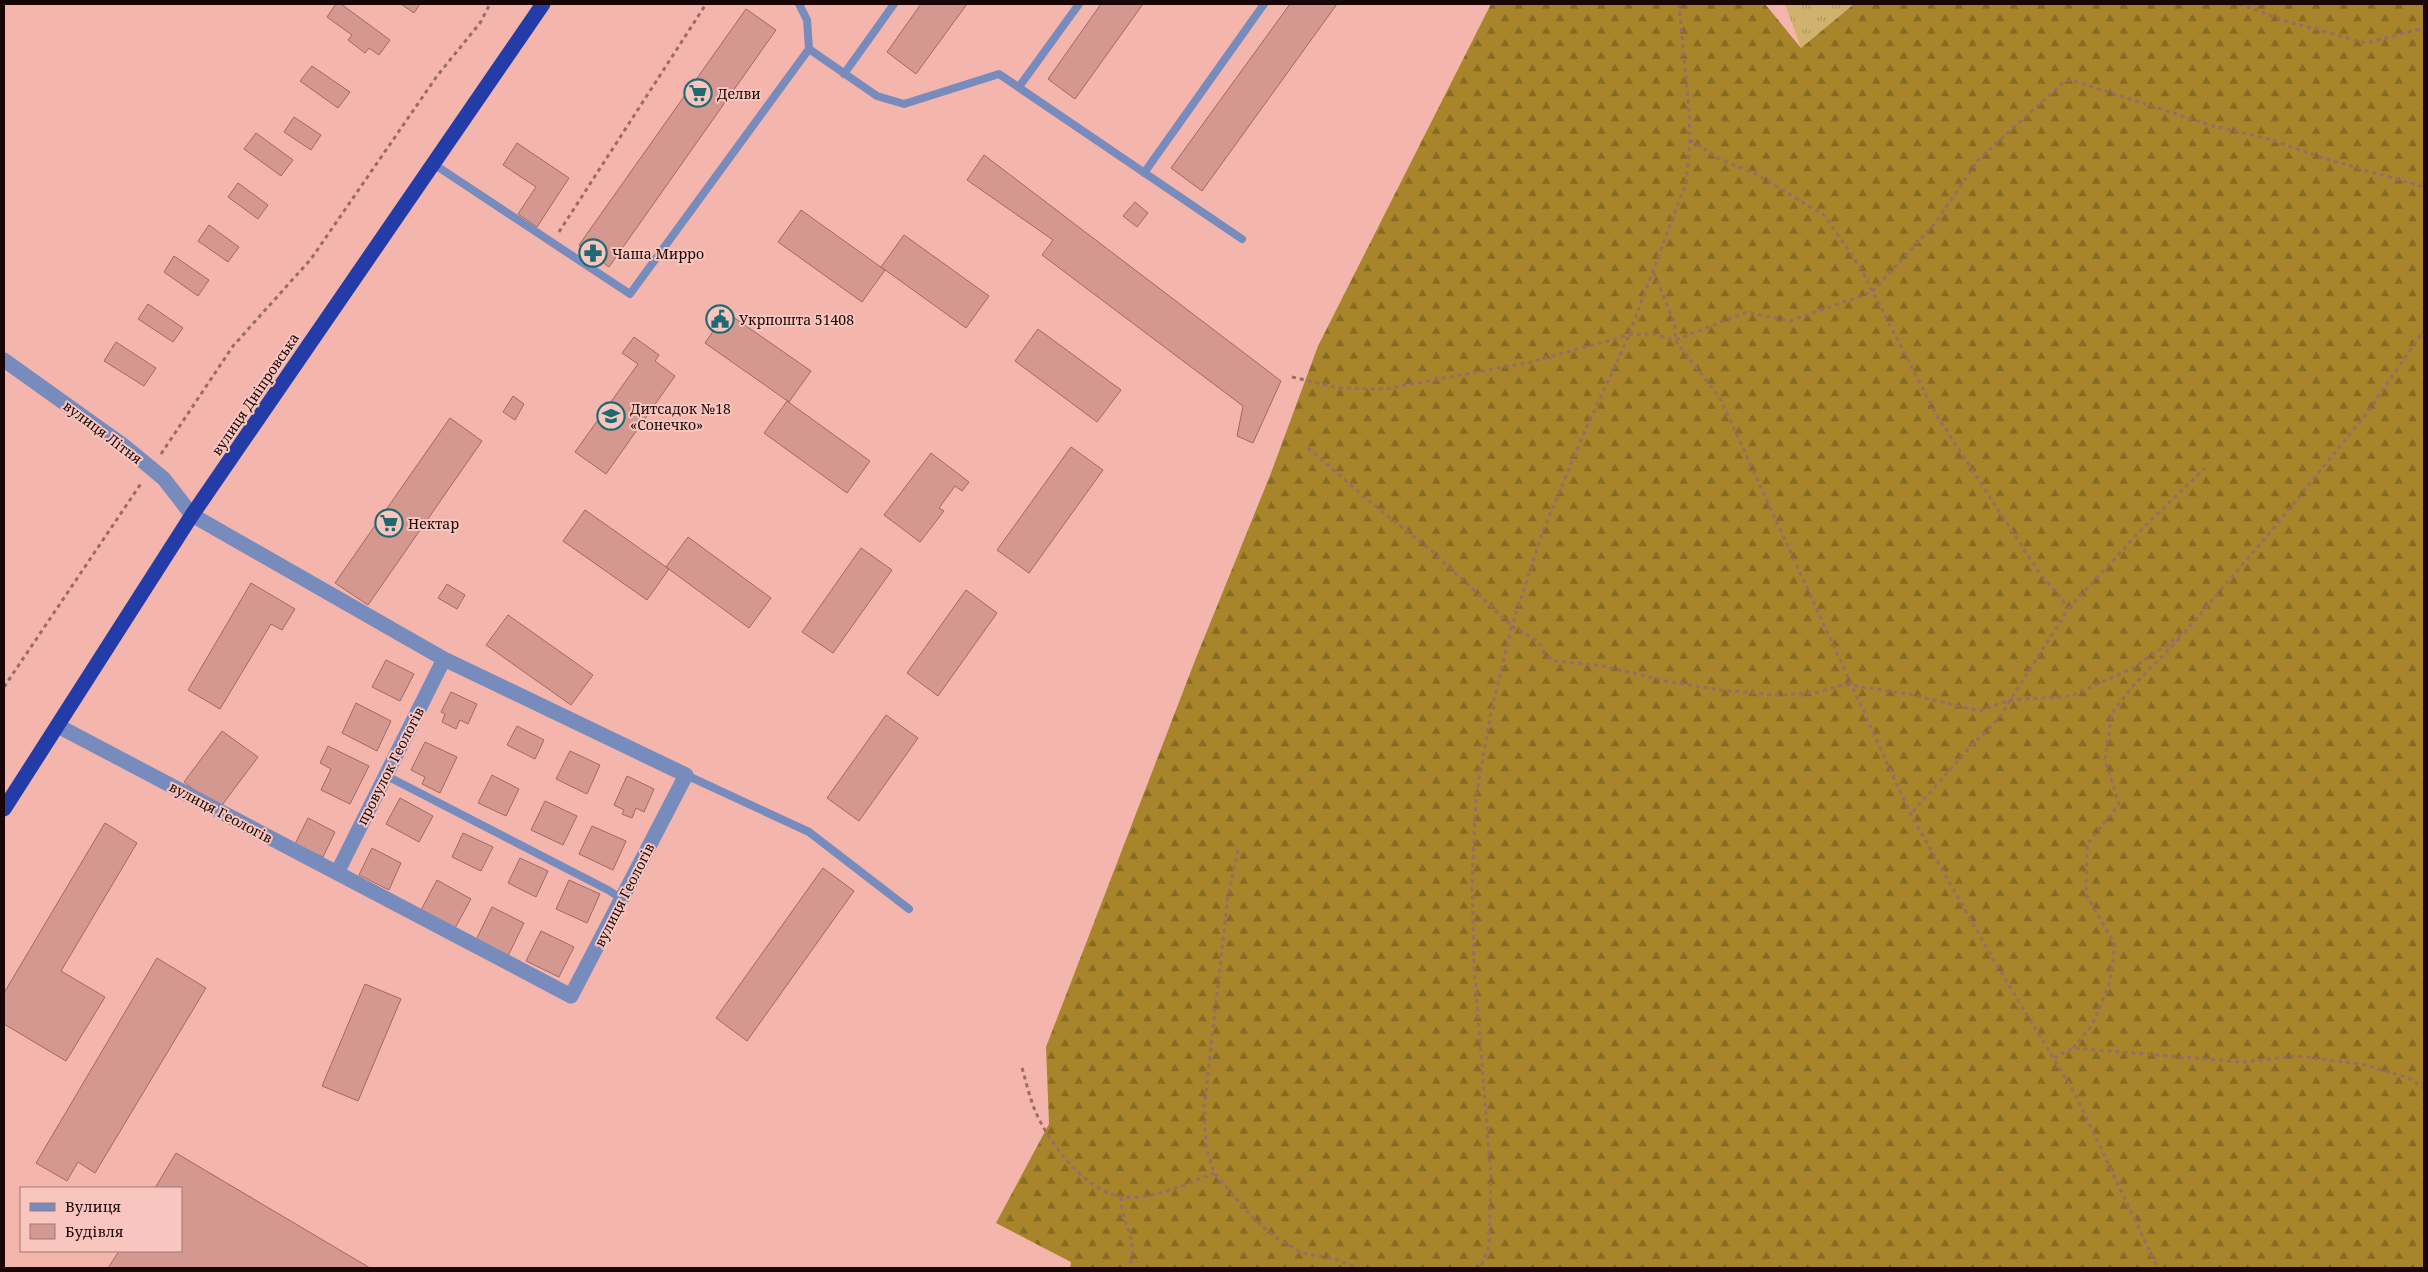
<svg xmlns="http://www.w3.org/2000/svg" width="2428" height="1272" viewBox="0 0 2428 1272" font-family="'Noto Serif',serif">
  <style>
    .grass { fill: url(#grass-tufts) }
    .forest { fill: url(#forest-firs) }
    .building { fill: #d49890; stroke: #a16861 }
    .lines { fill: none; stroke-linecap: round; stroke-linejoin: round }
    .path { stroke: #996c67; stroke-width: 3; stroke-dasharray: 4 4; stroke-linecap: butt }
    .lane { stroke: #778bbd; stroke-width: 8 }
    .street { stroke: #778bbd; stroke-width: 15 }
    .highway { stroke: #233ca7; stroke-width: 15 }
    .labels { text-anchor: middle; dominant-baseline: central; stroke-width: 4; stroke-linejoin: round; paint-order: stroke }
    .poi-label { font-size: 14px; fill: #1a0605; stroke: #f9c6bf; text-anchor: start }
    .street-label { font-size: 14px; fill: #1a0605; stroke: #f9c6bf }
  </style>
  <defs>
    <pattern id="grass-tufts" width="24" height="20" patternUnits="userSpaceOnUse" patternTransform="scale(1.25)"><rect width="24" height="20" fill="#d0b26c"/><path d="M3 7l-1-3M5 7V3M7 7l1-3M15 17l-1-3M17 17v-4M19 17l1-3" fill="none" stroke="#b2985c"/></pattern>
    <pattern id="forest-firs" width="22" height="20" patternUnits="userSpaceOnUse" patternTransform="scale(1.25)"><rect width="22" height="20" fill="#a8852a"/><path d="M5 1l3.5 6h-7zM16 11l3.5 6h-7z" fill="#886b22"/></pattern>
  </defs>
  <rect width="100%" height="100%" fill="#f4b5ad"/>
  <path class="grass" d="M1785,4H1854L1801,48Z"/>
  <path class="forest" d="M1491,4H1765L1801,48L1854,4H2424V1268H1070L1071,1262L996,1223L1049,1124L1046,1047L1196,658L1271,473L1318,346Z"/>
  <path class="building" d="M336,4H341L390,40L379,55L369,48L365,53L348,40L352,35L327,17Z
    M401,4H420L414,13Z
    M921,4H967L916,74L887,52Z
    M1101,4H1143L1075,99L1048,79Z
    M1290,4H1337L1202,191L1171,168Z
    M746,9L776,30L609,267L579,245Z
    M312,66L350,92L338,108L300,81Z
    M294,117L321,135L311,150L284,132Z
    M256,133L293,160L281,176L244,149Z
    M517,143L569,178L537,227L518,214L536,187L503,165Z
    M984,155L1281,381L1253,443L1237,436L1243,406L1042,255L1053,240L967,180Z
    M238,183L268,205L258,219L228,197Z
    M1135,202L1148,213L1137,227L1123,216Z
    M801,210L885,270L862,302L778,242Z
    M209,225L239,247L228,262L198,241Z
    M904,235L989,296L966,328L881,267Z
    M174,256L209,280L198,296L164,272Z
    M148,304L183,328L173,342L138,319Z
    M726,312L811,371L789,402L705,343Z
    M1038,329L1121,390L1097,422L1015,361Z
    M634,337L659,355L655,361L675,376L606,474L575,452L638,364L622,353Z
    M116,342L156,368L144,386L104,361Z
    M513,396L524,404L515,420L503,412Z
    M787,401L870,461L847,493L764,433Z
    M450,418L482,441L368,605L335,583Z
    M1071,447L1103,470L1029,573L997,550Z
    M931,453L969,482L962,491L955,486L939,508L944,511L920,542L884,515Z
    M585,510L669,569L647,600L563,541Z
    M688,537L771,598L749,628L666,567Z
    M861,548L892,570L833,653L802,632Z
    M251,583L295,609L282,630L271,624L220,709L188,690Z
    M447,584L465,595L457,609L438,598Z
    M966,590L997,613L938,696L907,673Z
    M508,615L593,675L571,705L486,645Z
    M386,660L414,674L400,701L372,687Z
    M451,692L477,704L468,724L460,720L456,729L442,722L445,714L441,712Z
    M356,703L391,721L377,751L342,733Z
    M886,715L918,738L859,821L827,798Z
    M517,726L544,740L535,759L507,745Z
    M222,731L258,757L219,809L184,782Z
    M425,742L457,757L440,793L422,784L425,777L411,770Z
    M328,746L369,766L350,804L321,790L331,769L320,763Z
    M570,751L600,765L587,794L556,779Z
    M492,775L519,789L506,816L478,803Z
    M627,776L654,789L644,812L636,808L632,818L622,814L624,810L614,805Z
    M400,798L433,816L419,842L386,824Z
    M545,801L577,816L563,845L531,830Z
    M308,818L335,832L323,857L295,844Z
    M105,823L137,843L61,971L105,997L66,1061L4,1024V993Z
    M592,826L626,841L613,870L579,854Z
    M463,833L493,847L481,871L452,857Z
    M372,848L401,863L389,890L359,875Z
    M520,858L548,871L536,897L508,883Z
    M823,868L854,891L747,1041L716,1018Z
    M437,880L471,899L455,928L421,910Z
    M569,880L600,894L587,923L556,909Z
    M492,907L524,923L508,956L476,940Z
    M541,931L574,947L559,977L526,961Z
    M157,958L206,988L95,1173L78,1162L67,1181L36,1163Z
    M365,984L401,999L358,1101L322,1086Z
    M176,1153L370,1268H108L119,1251H181V1188H155Z"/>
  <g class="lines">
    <path class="path" d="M1679,4L1689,111L1690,140L1686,183L1629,335L1581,440L1543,531L1512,626L1539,642L1545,654L1556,661L1603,666L1666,681L1720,690L1778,695L1814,693L1843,685H1850L1913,695L1979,711L2010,700L2071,696L2131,669L2185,632L2273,529L2367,413L2424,330
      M2239,4L2289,22L2366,43L2424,28
      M1690,140L1718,158L1758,175L1825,216L1860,267L1937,416L2040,574L2069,608L1999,718L1970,747L1911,814
      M559,232L706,4
      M1654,273L1675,324V340L1720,398L1911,815L1996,964L2073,1090L2158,1268
      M1292,377L1339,388L1385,389L1531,362L1629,335L1653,334L1675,340L1747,312L1790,321L1872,292L1936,222L1978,160L2065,81L2071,80L2210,125L2269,139L2323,158L2424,187
      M1308,448L1368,500L1433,552L1512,626L1491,712L1476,797L1472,879L1474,967L1491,1175L1489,1247L1480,1268
      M161,454L233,346L311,259L437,76L480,23L490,4
      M2069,608L2140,531L2205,468
      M4,687L142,482
      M1238,850L1228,896L1204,1109L1206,1147L1214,1173L1251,1216L1275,1237L1302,1253L1335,1259L1358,1268
      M2073,1048L2092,1025L2109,985L2115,945L2086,894L2087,845L2119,804L2105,759L2112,713L2133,686L2180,638
      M2054,1058L2073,1048L2242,1062L2298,1056L2365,1065L2409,1078L2424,1088
      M1022,1068C1026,1081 1029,1095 1034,1108C1047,1141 1085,1192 1123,1197C1153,1200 1186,1184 1214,1173
      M1121,1197C1121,1225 1138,1234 1130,1268"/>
    <path class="lane" d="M799,4L807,20L809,49L877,96L904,104L999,74L1242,239
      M844,74L894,4
      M1019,87L1079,4
      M432,163L630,294L809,49
      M1144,173L1264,4
      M385,775L608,890L622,899
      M686,775L809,832L909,909"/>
    <path class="street" d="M4,360L123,445L151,468L164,479L192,515L444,659L686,775L571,996L58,726
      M337,873L444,659"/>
    <path class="highway" d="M4,809L192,515L543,4"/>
  </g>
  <defs>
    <g id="supermarket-ring" transform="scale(1.4375)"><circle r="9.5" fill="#f9c6bf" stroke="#1e6972" stroke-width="1.5"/><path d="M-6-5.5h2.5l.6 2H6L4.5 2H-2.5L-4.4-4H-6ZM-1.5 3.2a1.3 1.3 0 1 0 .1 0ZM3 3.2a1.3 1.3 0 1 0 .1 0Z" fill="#1e6972"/></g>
    <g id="pharmacy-ring" transform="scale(1.4375)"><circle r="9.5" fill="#f9c6bf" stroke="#1e6972" stroke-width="1.5"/><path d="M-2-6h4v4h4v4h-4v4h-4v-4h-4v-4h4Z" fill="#1e6972"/></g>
    <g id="civic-ring" transform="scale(1.4375)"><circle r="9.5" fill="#f9c6bf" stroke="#1e6972" stroke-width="1.5"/><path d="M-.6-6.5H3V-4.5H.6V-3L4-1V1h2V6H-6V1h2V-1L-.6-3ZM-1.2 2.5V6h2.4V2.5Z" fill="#1e6972"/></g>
    <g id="school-ring" transform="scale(1.4375)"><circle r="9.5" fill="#f9c6bf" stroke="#1e6972" stroke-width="1.5"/><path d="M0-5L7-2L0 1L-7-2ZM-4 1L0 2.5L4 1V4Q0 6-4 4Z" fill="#1e6972"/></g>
  </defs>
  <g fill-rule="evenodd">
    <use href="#supermarket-ring" x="698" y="93"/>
    <use href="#pharmacy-ring" x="593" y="253"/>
    <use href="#civic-ring" x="720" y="319"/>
    <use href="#school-ring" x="611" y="416"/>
    <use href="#supermarket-ring" x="389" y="523"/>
  </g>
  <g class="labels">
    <g class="poi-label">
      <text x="717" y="93">Делви</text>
      <text x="612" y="253">Чаша Мирро</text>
      <text x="739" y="319">Укрпошта 51408</text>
      <text x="630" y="408">Дитсадок №18<tspan x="630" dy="16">«Сонечко»</tspan></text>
      <text x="408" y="523">Нектар</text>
    </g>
    <g class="street-label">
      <text transform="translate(255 394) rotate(-56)">вулиця Дніпровська</text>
      <text transform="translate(103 432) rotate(37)">вулиця Літня</text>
      <text transform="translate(390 766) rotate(-63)">провулок Геологів</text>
      <text transform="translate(221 812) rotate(28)">вулиця Геологів</text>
      <text transform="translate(624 895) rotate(-63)">вулиця Геологів</text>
    </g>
  </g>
  <rect width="2428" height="1272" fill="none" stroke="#1a0605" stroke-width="10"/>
  <rect x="20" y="1187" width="162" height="65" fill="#f9c6bf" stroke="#a07975"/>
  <rect x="30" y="1203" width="25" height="8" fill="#778bbd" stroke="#a07975"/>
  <text x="65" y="1212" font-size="15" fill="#1a0605">Вулиця</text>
  <rect x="30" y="1224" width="25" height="15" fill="#d49890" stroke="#a07975"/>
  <text x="65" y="1237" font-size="15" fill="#1a0605">Будівля</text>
</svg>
